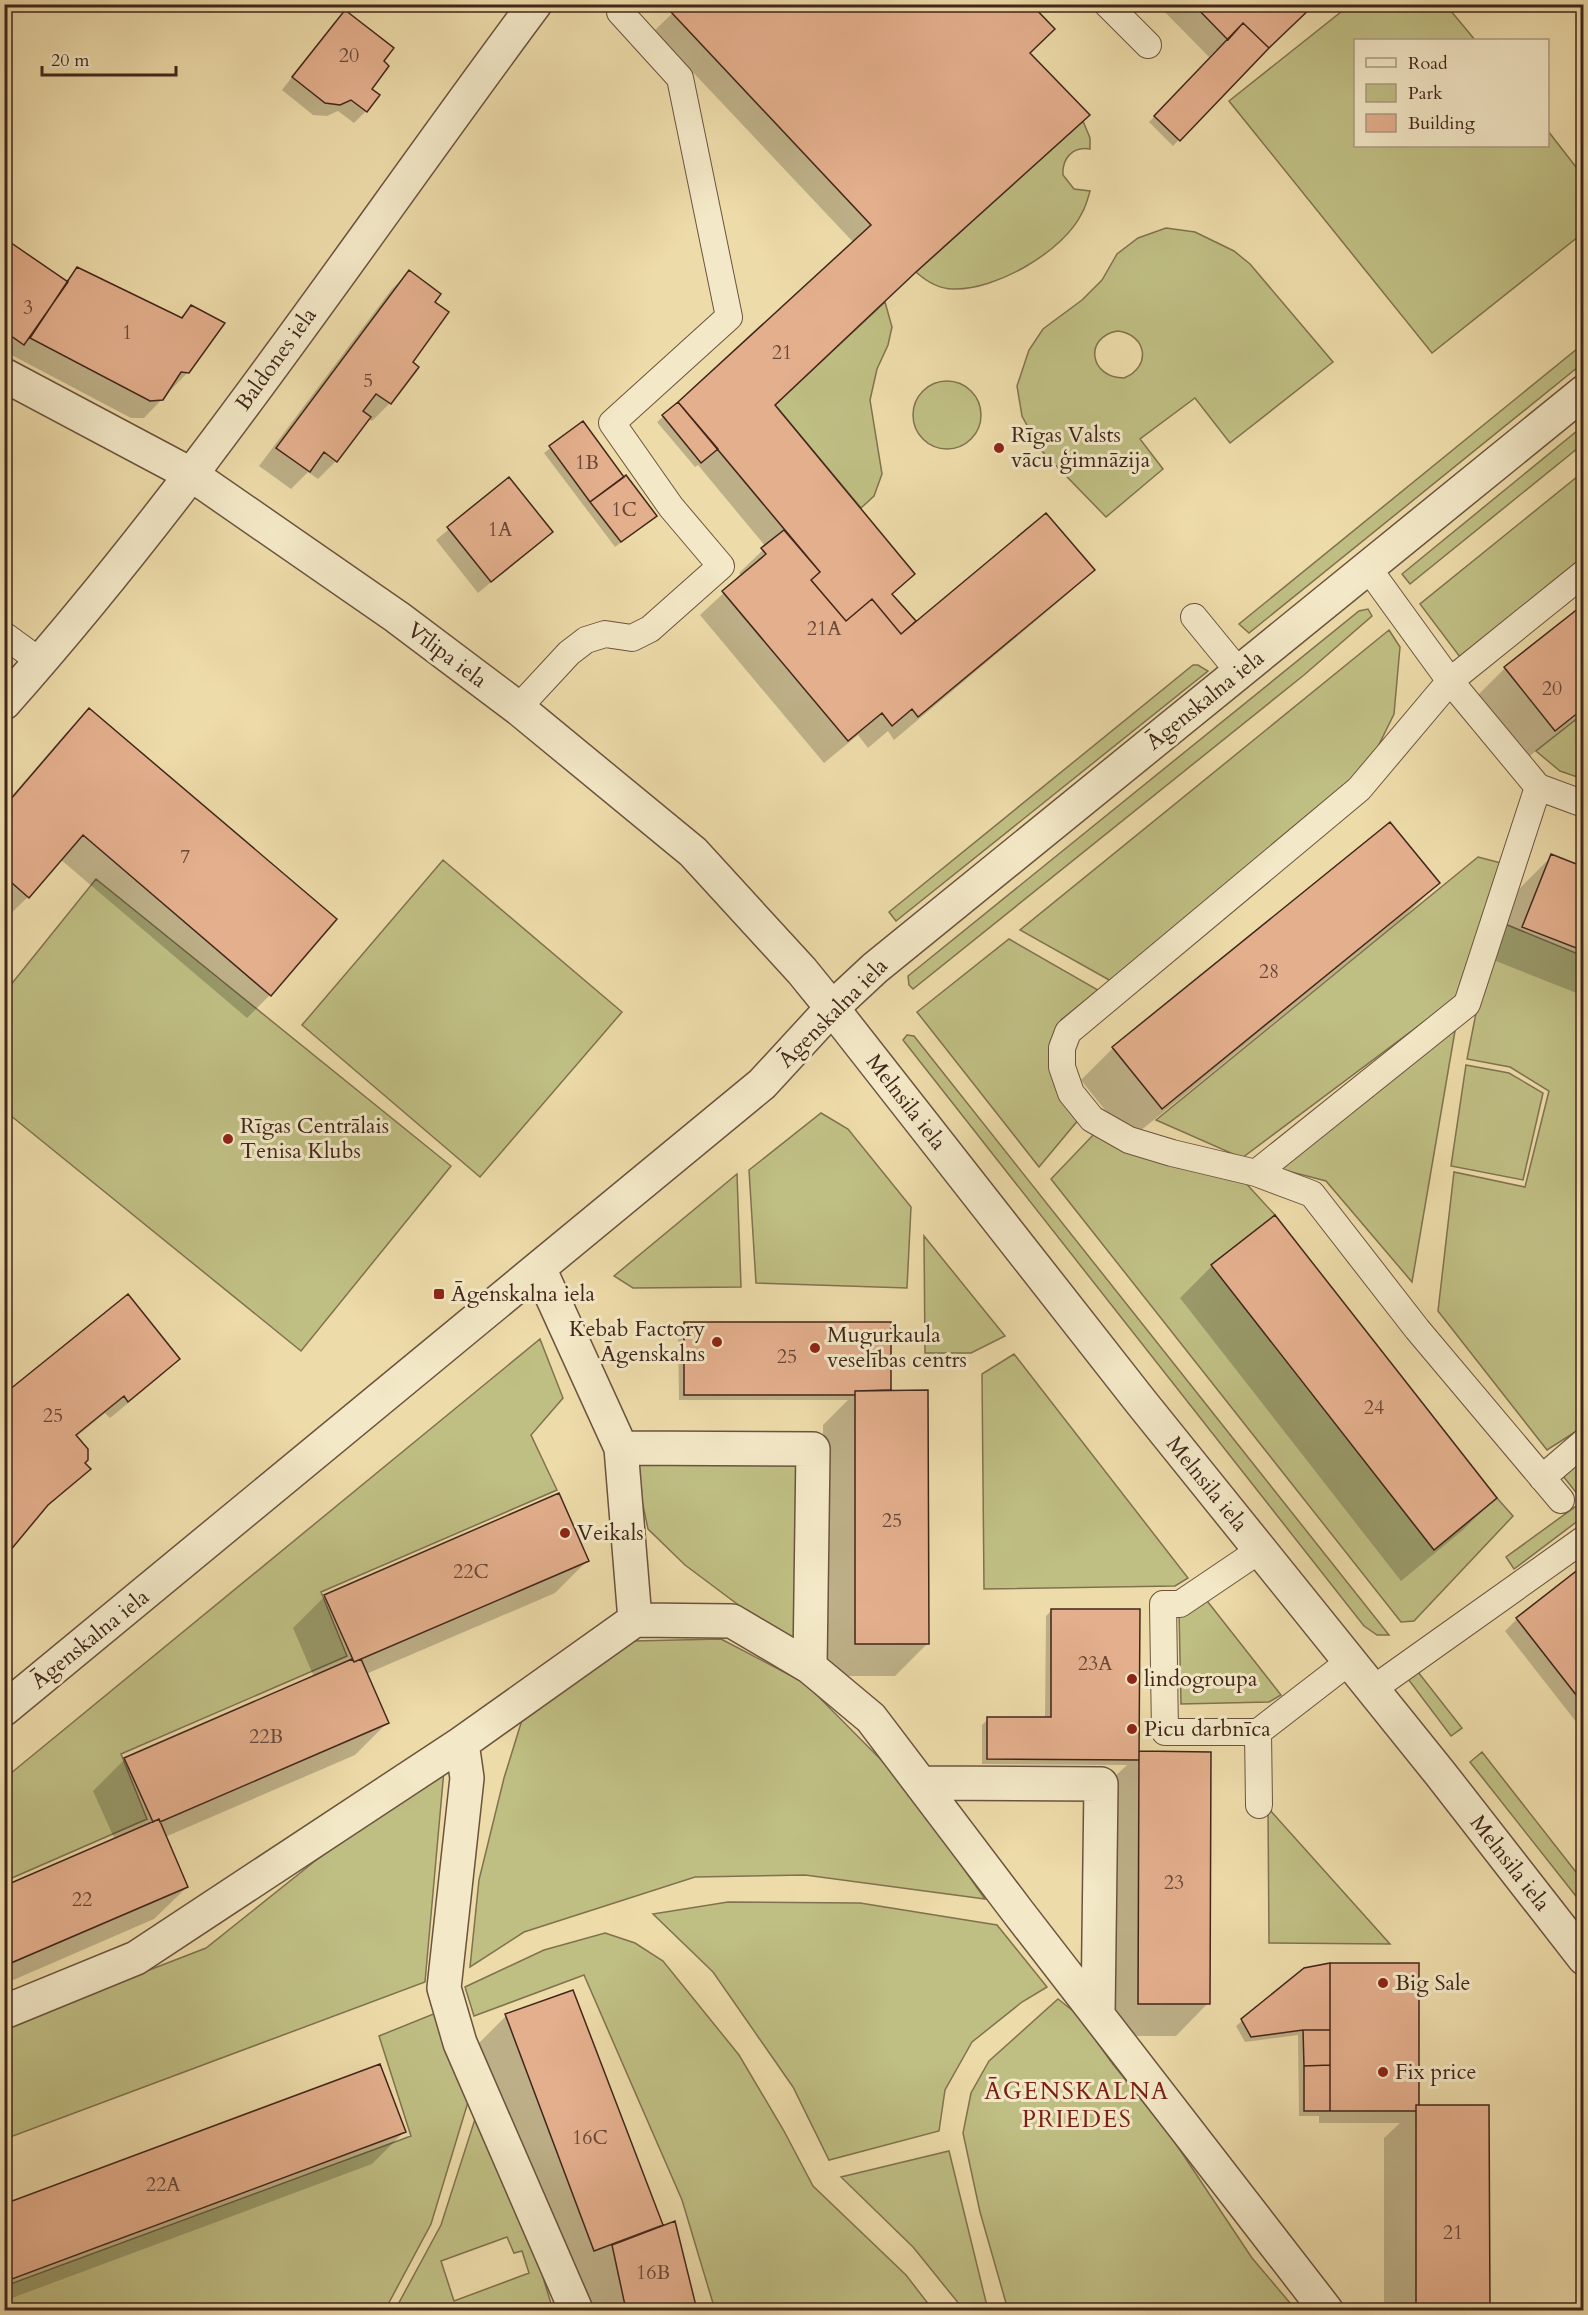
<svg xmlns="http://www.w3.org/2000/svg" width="1588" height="2315" viewBox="0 0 1588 2315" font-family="Cardo,serif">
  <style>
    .green { fill: #bfbe83; stroke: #80724f; stroke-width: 1.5; fill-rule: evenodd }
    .shadow { fill: #0003 }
    .building { fill: #e4af8d; stroke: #41261b; stroke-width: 1.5 }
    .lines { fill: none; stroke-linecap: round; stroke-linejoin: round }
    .service-casing { stroke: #6c533e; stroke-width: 28 }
    .minor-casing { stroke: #6c533e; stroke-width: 36 }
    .tertiary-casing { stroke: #6c533e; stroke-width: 36 }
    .service { stroke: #f3e8c7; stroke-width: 26 }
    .minor { stroke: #f3e8c7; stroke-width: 33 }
    .tertiary { stroke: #f3e8c7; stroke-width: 33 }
    .poi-dot { fill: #8f2418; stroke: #f3e8c7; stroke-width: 2 }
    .labels { text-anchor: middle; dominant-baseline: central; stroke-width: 6; stroke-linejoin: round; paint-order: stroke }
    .number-label { font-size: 20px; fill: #6a4838 }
    .street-label { font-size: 22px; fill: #41261b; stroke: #f3e8c7 }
    .poi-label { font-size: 22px; fill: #41261b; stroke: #f3e8c7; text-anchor: start }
    .neighbourhood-label { font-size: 24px; letter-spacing: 1.5px; fill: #7a1f14; stroke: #f3e8c7 }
  </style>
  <rect width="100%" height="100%" fill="#eddba9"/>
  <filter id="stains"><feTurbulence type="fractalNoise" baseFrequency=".00333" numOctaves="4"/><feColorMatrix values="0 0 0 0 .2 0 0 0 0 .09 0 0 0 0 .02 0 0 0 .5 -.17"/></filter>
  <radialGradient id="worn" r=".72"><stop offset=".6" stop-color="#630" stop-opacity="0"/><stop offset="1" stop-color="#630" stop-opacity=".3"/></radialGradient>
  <path class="green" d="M1351,4L1446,5L1475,40H1356V146H1548V131L1583,176V233L1432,353L1229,101Z
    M1083,121L1090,138V149C1072,146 1062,159 1063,175L1074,189L1090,191C1088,198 1086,206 1082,213C1064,251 995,291 953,289C939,289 926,281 916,272Z
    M1166,228L1195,232L1234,251L1250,264L1333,362L1230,443L1195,398L1140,439L1163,469L1106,517L1039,448L1022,416L1017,386L1029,350L1043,329L1082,300L1102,280L1117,254L1138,238ZM1117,331C1147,334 1152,367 1124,378C1090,378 1083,338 1117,331Z
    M885,302L892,327L888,345L877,369L870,400L882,474L874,496L861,508L775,405Z
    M1583,344V363L1249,633L1239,624Z
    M913 415a34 34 0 1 1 68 0a34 34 0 1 1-68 0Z
    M1583,426V444L1410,584L1402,574Z
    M1583,472V559L1460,657L1420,604Z
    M1368,609L1372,616L1304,675L913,989L909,985L908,976L1359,611Z
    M1389,630L1400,647L1394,714L1365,773L1111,981L1020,930Z
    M1193,665H1198L1208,671L896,921L889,912Z
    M1583,714V779L1560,771L1536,751Z
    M1478,857L1501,863L1457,997L1242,1158L1156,1120Z
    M443,860L622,1012L480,1177L302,1025Z
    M96,879L451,1166L301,1351L5,1111V992Z
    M1505,924L1583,956V1427L1547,1450L1438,1311L1454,1172L1525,1187L1549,1091L1510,1067L1467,1059L1477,1008Z
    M1009,939L1098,990L1061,1020L1051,1049L1079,1119L1039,1167L917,1012Z
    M1456,1025L1412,1282L1326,1181L1276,1168Z
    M907,1035L914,1036L1389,1635H1377L1364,1626L903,1040Z
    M1466,1065L1509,1073L1543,1093L1523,1180L1451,1166Z
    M821,1113L848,1129L911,1207L907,1288L756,1283L749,1170Z
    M1095,1133L1241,1178L1275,1215L1212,1265L1434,1550L1497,1498L1513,1516L1414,1621L1401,1622L1051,1179Z
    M737,1174L741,1287L633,1288L614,1276Z
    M924,1236L1005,1336L971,1353H925Z
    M540,1339L563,1398L531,1435L557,1490L321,1592L347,1656L121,1754L147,1819L5,1881V1778Z
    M1014,1354L1188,1578L1175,1586L984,1589L982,1374Z
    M633,1458H808L804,1654L685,1565L648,1529Z
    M1583,1459V1517L1514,1569L1506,1557L1583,1501L1563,1476Z
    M1204,1597L1281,1695L1269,1702L1181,1704L1179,1611Z
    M721,1639L805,1683L902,1781L985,1899L805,1875L695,1877L524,1932L470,1967L479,1880L504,1778L522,1720L633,1641Z
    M1418,1672L1462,1728L1451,1736L1408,1679Z
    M1482,1752L1583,1881V1905L1470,1762Z
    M444,1770L425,1982L5,2139V2026L206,1948L315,1861Z
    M1268,1808L1390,1944L1269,1943Z
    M728,1902L860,1903L997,1925L1047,1987L1022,2002L972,2042L945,2090L939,2131L829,2160L793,2087L713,1972L653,1914Z
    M605,1933L635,1943L663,1961L739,2055L784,2131L813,2186L906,2275L933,2310H715L682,2200L584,1975L474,2016L465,1987L544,1950Z
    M1058,1999L1077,2014L1112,2063L1172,2138L1252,2258L1296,2310H1008L980,2212L963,2133L971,2093L989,2061Z
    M436,2013L468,2102L431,2224L385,2310H5V2286L411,2136L379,2036Z
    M476,2116L535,2251L553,2310H395L441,2225ZM507,2237L514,2253L522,2251L529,2273L454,2301L441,2261Z
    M949,2151L988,2310H964L913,2247L841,2177Z"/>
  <path class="shadow" d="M682,4L1028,53L1088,115L896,290L774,406L913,574L891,595L911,627L1092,570L1069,593L894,740L888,731L868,748L858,735L824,763L700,615L742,576L739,573L766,547L698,465L695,467L657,422L854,243L654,31Z
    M1157,4H1314L1257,58L1173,146L1149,122L1218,52L1216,50L1209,57Z
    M345,12L382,62L370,89L366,111L354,123L338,111L327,116L313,115L282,90L333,24Z
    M4,240L65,282L78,269L179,319L191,307L188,372L144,418H131L4,351Z
    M409,272L433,302L410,362L390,403L372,421L368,418L336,461L318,479L308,472L291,489L259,466L391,290Z
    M583,423L649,521L615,547L544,453Z
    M509,479L551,532L478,593L436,540Z
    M1584,606V713L1522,762L1473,700L1505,668Z
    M89,710L270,995L247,1018L60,859L28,897L4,920V805L66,733Z
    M1390,824L1438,883L1406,915L1129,1140L1081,1080L1113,1048Z
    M1552,856L1584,869V996L1491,959L1520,888Z
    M1212,1266L1495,1498L1463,1530L1401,1581L1180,1298Z
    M684,1323L890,1390L887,1392L927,1644L895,1676H824L823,1425L848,1400H679L678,1329Z
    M178,1359L160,1377L110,1418L105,1413L76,1437L83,1463L89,1469L38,1515L4,1396Z
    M587,1561L555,1593L366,1674L387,1723L355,1755L165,1837L187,1887L154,1919L4,1984V1888L115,1840L93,1791L125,1759L314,1677L293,1628L325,1596Z
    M1584,1567V1732L1505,1631L1517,1619Z
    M1052,1610L1137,1752L1208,2003L1176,2036H1106L1107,1784L1127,1765L982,1764V1725L988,1719H1045L1046,1616Z
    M1305,1969L1418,2106H1488V2310H1384V2138L1400,2123H1319V2116H1299L1298,2035L1245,2042L1236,2026Z
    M572,1992L662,2227L674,2223L695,2310H588L580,2275L562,2282L474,2048L506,2016Z
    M404,2132L372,2164L4,2301V2205Z"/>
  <path class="building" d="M680,4H1031L1055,29L1030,53L1090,115L916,272L775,405L915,574L892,594L916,621L901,634L872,599L846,621L811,580L820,572L678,402L871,225L671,12Z
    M1193,4H1315L1269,48L1243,23L1228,40Z
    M345,10L394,48L384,61L389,66L372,89L380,95L367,112L351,100L340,105L325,103L292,77Z
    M1243,23L1269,48L1180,141L1154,116Z
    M4,238L68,282L24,345L4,331Z
    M77,267L182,318L191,305L225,323L189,373L181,372L163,400L150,401L30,338Z
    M409,270L441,294L435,302L449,312L413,362L419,367L391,404L376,394L363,411L371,417L337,462L324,452L310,472L276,448Z
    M678,402L718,449L701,463L662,415Z
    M583,421L624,477L590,502L549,446Z
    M626,475L657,516L621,542L590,502Z
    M509,477L553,532L491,582L447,527Z
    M1046,513L1095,570L918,717L912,709L892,726L882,713L848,741L722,591L766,554L761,548L784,530L820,572L811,580L846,621L872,599L901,634Z
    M1584,604V708L1555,731L1504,667Z
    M89,708L337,919L271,996L83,835L29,898L4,876V807Z
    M1390,822L1440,883L1162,1109L1112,1047Z
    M1551,854L1584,867V951L1522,927Z
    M1275,1215L1497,1498L1434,1550L1211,1265Z
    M128,1294L180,1359L128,1402L124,1396L76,1435L88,1449V1460L85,1463L91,1469L48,1505L4,1558V1394Z
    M684,1322H891V1390L855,1391V1395H684Z
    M928,1390L929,1644H855V1391Z
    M559,1493L589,1561L354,1662L324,1595Z
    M1584,1565V1705L1516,1618Z
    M1051,1609H1140L1139,1760L987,1759V1717H1051Z
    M352,1659L354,1662L361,1659L389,1723L160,1822L159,1819L153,1822L124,1758Z
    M1139,1751L1211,1752L1210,2004H1138Z
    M159,1819L188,1887L4,1966V1886Z
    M1330,1963H1419V2105H1416V2111H1330Z
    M1330,1963V2030H1303L1251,2037L1241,2019L1304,1968Z
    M573,1990L663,2225L594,2251L505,2014Z
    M1303,2030H1330V2065L1304,2066Z
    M380,2064L406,2132L4,2282V2204Z
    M1330,2065V2111H1304V2066Z
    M1416,2105H1489L1490,2310H1416Z
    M675,2221L697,2310H626L612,2245Z"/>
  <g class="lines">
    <g class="service-casing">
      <path id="service" d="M1107,4L1148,45
        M1368,568L1450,681L1538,787L1584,804
        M1194,617L1239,672
        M4,635L41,662
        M518,708L569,653L586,640L605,634L632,638L650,629L721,566L671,507L612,423L729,317L680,78L620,12L627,4
        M1538,787L1467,1004L1256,1173L1172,1153L1129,1140L1092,1119L1071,1093L1062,1067V1048L1068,1032L1359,789L1450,681L1584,573
        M1256,1173L1312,1194L1417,1329L1561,1500
        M1542,1478L1584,1442
        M1373,1689L1584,1539
        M1258,1732H1165L1163,1604H1180L1260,1550
        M1259,1805L1258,1732L1350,1661"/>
    </g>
    <g class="minor-casing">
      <path id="minor" d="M4,703C199,484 360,239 535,4
        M539,1268L621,1448L635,1620L462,1743L467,1778L444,1988L460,2043L576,2310
        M621,1448L813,1449L810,1667L732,1621L635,1620
        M810,1667L871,1718L1018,1912L1326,2310
        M4,1709L762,1084L832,1008L875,968L1584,392
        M921,1783L1101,1784L1098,2015
        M4,2012L136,1958L462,1743"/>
    </g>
    <g class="tertiary-casing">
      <path id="tertiary" d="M4,375L192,475L397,617L518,708L693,852L802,971L832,1008L1141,1402L1439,1772L1584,1958"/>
    </g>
    <use href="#service" class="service"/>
    <use href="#minor" class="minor"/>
    <use href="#tertiary" class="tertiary"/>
  </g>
  <g class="poi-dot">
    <circle cx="999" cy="448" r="6"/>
    <circle cx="228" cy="1139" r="6"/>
    <rect x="433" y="1288" width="12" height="12" rx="3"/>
    <circle cx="717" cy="1342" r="6"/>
    <circle cx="815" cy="1348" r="6"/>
    <circle cx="565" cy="1533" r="6"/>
    <circle cx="1132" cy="1679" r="6"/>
    <circle cx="1132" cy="1729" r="6"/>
    <circle cx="1383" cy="1983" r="6"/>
    <circle cx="1383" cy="2072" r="6"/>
  </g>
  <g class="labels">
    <g class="number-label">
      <text x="349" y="55">20</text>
      <text x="28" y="307">3</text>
      <text x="127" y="332">1</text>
      <text x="782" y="352">21</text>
      <text x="368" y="380">5</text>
      <text x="587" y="462">1B</text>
      <text x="624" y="509">1C</text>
      <text x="500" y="529">1A</text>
      <text x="824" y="628">21A</text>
      <text x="1552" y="688">20</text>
      <text x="185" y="856">7</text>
      <text x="1269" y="971">28</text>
      <text x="787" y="1356">25</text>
      <text x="1374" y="1407">24</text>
      <text x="53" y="1415">25</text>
      <text x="892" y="1520">25</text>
      <text x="471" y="1571">22C</text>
      <text x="1095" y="1663">23A</text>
      <text x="266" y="1736">22B</text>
      <text x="1174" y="1882">23</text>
      <text x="82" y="1899">22</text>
      <text x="590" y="2137">16C</text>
      <text x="163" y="2184">22A</text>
      <text x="1453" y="2232">21</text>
      <text x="653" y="2272">16B</text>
    </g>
    <g class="street-label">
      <text transform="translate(276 359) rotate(-54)">Baldones iela</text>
      <text transform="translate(447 655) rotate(37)">Vīlipa iela</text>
      <text transform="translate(1205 700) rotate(-39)">Āgenskalna iela</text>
      <text transform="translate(833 1013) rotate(-45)">Āgenskalna iela</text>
      <text transform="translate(906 1102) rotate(52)">Melnsila iela</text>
      <text transform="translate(1207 1484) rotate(51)">Melnsila iela</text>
      <text transform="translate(90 1639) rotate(-39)">Āgenskalna iela</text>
      <text transform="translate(1510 1863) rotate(52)">Melnsila iela</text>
    </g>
    <g class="poi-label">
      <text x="1011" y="435">Rīgas Valsts<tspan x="1011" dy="25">vācu ģimnāzija</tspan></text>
      <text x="240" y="1126">Rīgas Centrālais<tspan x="240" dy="25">Tenisa Klubs</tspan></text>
      <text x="451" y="1294">Āgenskalna iela</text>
      <text x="705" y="1329" text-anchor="end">Kebab Factory<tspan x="705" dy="25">Āgenskalns</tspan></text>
      <text x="827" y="1335">Mugurkaula<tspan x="827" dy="25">veselības centrs</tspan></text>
      <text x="577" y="1533">Veikals</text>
      <text x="1144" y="1679">lindogroupa</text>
      <text x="1144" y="1729">Picu darbnīca</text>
      <text x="1395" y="1983">Big Sale</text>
      <text x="1395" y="2072">Fix price</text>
    </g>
    <g class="neighbourhood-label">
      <text x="1077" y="2091">ĀGENSKALNA<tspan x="1077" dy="28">PRIEDES</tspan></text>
    </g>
  </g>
  <rect width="1588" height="2315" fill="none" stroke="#eddba9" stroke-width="24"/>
  <rect x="6" y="6" width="1576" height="2303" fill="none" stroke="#41261b" stroke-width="3"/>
  <rect x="12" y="12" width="1564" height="2291" fill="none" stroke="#41261b" stroke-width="1.5"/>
  <rect x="1354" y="39" width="195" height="108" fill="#f3e8c7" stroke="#ac9a82" stroke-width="1.5"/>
  <rect x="1366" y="58" width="30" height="9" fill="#f3e8c7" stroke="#ac9a82" stroke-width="1.5"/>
  <text x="1408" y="69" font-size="18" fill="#41261b">Road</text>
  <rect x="1366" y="84" width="30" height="18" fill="#bfbe83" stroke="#ac9a82" stroke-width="1.5"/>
  <text x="1408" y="99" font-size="18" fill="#41261b">Park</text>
  <rect x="1366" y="114" width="30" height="18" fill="#e4af8d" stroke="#ac9a82" stroke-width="1.5"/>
  <text x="1408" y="129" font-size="18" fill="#41261b">Building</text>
  <path d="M42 66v9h134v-9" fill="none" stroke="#41261b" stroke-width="3"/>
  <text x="51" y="66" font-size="18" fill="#41261b" stroke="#f3e8c7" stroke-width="4.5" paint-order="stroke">20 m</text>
  <rect width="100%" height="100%" filter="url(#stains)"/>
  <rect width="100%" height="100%" fill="url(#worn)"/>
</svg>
